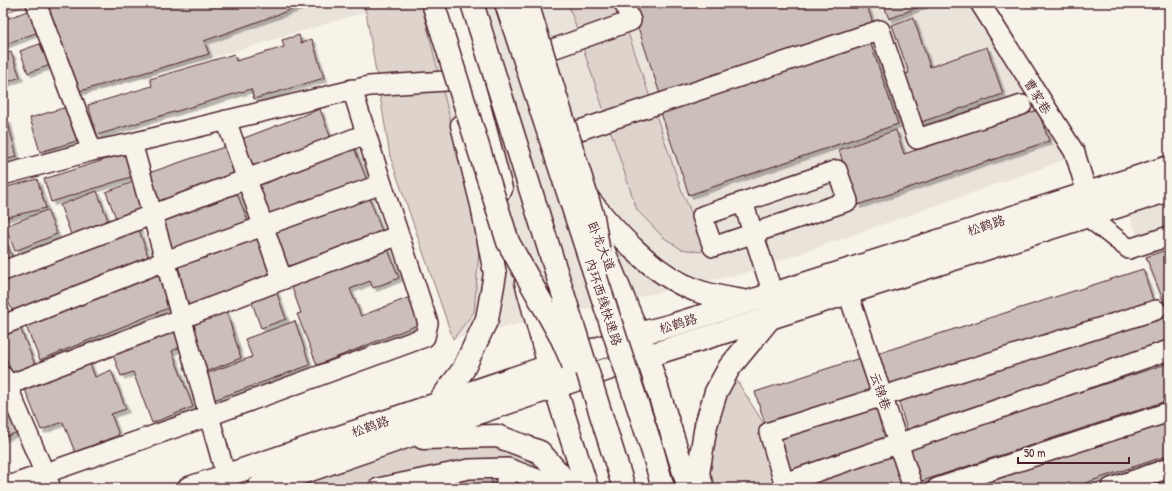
<svg xmlns="http://www.w3.org/2000/svg" width="1172" height="491" viewBox="0 0 1172 491" font-family="'Patrick Hand','LXGW WenKai TC',sans-serif">
  <style>
    .built { fill: #eae3da }
    .green { fill: #ded4cc; stroke: #947a7c }
    .building { fill: #ccbfb9; stroke: #4a1f2b; filter: url(#shadow) }
    .lines { fill: none; stroke-linecap: round; stroke-linejoin: round }
    .minor-casing { stroke: #4a1f2b; stroke-width: 22 }
    .major-casing { stroke: #4a1f2b; stroke-width: 25 }
    .highway-casing { stroke: #4a1f2b; stroke-width: 25 }
    .minor { stroke: #f7f3e8; stroke-width: 19 }
    .major { stroke: #f7f3e8; stroke-width: 22 }
    .highway { stroke: #f7f3e8; stroke-width: 22 }
    .highway-bridge-casing { stroke: #4a1f2b; stroke-width: 25; stroke-linecap: butt }
    .highway-bridge { stroke: #f7f3e8; stroke-width: 22 }
    .labels { text-anchor: middle; dominant-baseline: central; stroke-width: 4; stroke-linejoin: round; paint-order: stroke }
    .street-label { font-size: 13px; fill: #4a1f2b; stroke: #f7f3e8 }
  </style>
  <defs>
    <filter id="shadow"><feDropShadow dx="3.5" dy="3.5" stdDeviation="0" flood-color="#0004"/></filter>
  </defs>
  <rect width="100%" height="100%" fill="#f7f3e8"/>
  <filter id="ink" filterUnits="userSpaceOnUse"><feTurbulence type="fractalNoise" baseFrequency=".025" numOctaves="2"/><feDisplacementMap in="SourceGraphic" scale="8" xChannelSelector="R" yChannelSelector="G"/><feConvolveMatrix kernelMatrix="1 2 1 2 8 2 1 2 1" color-interpolation-filters="sRGB"/></filter>
  <g filter="url(#ink)">
    <path class="built" d="M43,3H971L1073,157L745,273L453,339L390,156L366,12L80,97Z
      M1169,191V327L1126,204Z"/>
    <path class="green" d="M3,3H23L24,6L3,14Z
      M363,3H421L480,239L474,312L453,339L390,156L366,12Z
      M568,3H618L682,192L702,236L706,247L701,252L681,249L663,237L637,210Z
      M729,368L769,432L786,488H703Z
      M497,436L540,452L568,488H497L496,468L378,488H258L400,439Z"/>
    <path class="building" d="M46,3H300L301,6L204,41L209,54L80,91Z
      M630,3H866L874,26L661,97Z
      M883,3H928L889,19Z
      M33,9L41,31L3,45V20Z
      M913,17L930,67L987,47L1003,94L915,124L898,76L909,73L892,25Z
      M299,35L301,43L312,39L324,78L254,99L251,89L97,135L88,105L152,86L150,79L234,54L236,61L284,47L282,40Z
      M869,39L898,124L689,195L660,110Z
      M45,42L53,64L28,73L20,51Z
      M11,52L20,77L3,84V55Z
      M70,106L80,140L40,152L30,118Z
      M320,109L333,144L252,175L239,140Z
      M1038,110L1049,141L857,205L839,150L896,130L904,154Z
      M7,119L17,157L3,160V120Z
      M353,145L368,183L272,220L257,182Z
      M227,146L239,179L158,208L146,174Z
      M126,153L134,176L51,202L44,179Z
      M37,179L46,208L3,218V188Z
      M133,182L144,210L117,221L106,192Z
      M97,191L109,223L72,237L60,205Z
      M236,191L250,226L174,256L160,221Z
      M368,194L383,234L287,271L272,231Z
      M47,210L57,234L15,251L5,226Z
      M137,224L149,259L14,315L5,294H3V275Z
      M3,234L13,259L3,263Z
      M261,236L274,276L188,310L176,277L181,275L177,264Z
      M386,244L399,278L373,288L370,281L350,289L361,316L410,297L420,324L317,365L297,314L301,313L290,282Z
      M1169,249V315L1146,257Z
      M1143,269L1154,303L889,387L879,353Z
      M156,270L171,307L40,360L25,324Z
      M275,288L286,319L261,328L250,297Z
      M225,307L241,358L203,373L188,322Z
      M1161,312L1169,336V346L907,430L897,396Z
      M295,321L310,365L211,401L202,375L252,357L245,339Z
      M173,323L182,346L172,351L193,407L152,423L133,372L121,376L110,347Z
      M19,325L36,367L13,376L3,350V331Z
      M860,358L871,392L766,427L755,392Z
      M89,361L95,377L111,370L126,409L111,414L119,435L75,452L63,422L41,430L24,387Z
      M1169,363V400L919,482L908,448Z
      M3,391L20,431L3,438Z
      M883,405L894,440L790,474L778,440Z
      M1169,418V455L1070,488H956Z
      M897,453L908,488H793Z
      M490,473L493,488H417Z
      M1169,474V488H1125Z"/>
    <g class="lines">
      <g class="minor-casing">
        <path id="minor" d="M36,3L92,151
          M980,3L1075,153L1087,193
          M533,56L631,21L624,3
          M352,89L382,184
          M226,120L282,279
          M559,137L880,30L917,139L1022,105
          M132,143L226,476
          M3,175L92,151L132,143L369,86L461,80
          M743,202L702,216L713,247L848,201L837,170L743,202L773,294
          M1087,216L1129,249L1169,236
          M3,271L366,134
          M848,293L913,488
          M3,325L165,261L382,184L399,235
          M3,376L51,488
          M3,387L399,235L428,323L425,337L209,416L3,488
          M508,468L537,479L546,488
          M784,483L769,432L1156,310
          M378,488L469,469L508,468L505,488
          M786,488L784,483L1169,350
          M937,488L1169,412
          M1111,488L1169,468"/>
      </g>
      <g class="major-casing">
        <path id="major" d="M585,195C614,231 652,274 695,290C710,296 726,298 743,301
          M438,403L463,370L487,319L495,274L482,205L462,125
          M423,438L497,436L540,452L560,475L568,488
          M189,488L549,366L638,334L669,326L773,294L1169,167
          M258,488L400,439L647,356L770,318L1169,190
          M703,488L698,474L706,425L716,392L729,368L770,318"/>
      </g>
      <g class="highway-casing">
        <path id="highway" d="M451,3L459,30L501,189
          M596,232L647,356L689,488
          M526,282L555,387L587,488"/>
      </g>
      <use href="#minor" class="minor"/>
      <use href="#major" class="major"/>
      <use href="#highway" class="highway"/>
      <g class="highway-bridge-casing">
        <path id="highway-bridge" d="M433,3L508,242L562,339L573,364
          M472,3L624,488
          M506,3L653,452L663,488
          M527,3L593,217L599,253"/>
      </g>
      <use href="#highway-bridge" class="highway-bridge"/>
    </g>
  </g>
  <g class="labels">
    <g class="street-label">
      <text transform="translate(1038 96) rotate(58)">曹家巷</text>
      <text transform="translate(986 225) rotate(-18)">松鹤路</text>
      <text transform="translate(602 246) rotate(68)">卧龙大道</text>
      <text transform="translate(604 302) rotate(72)">内环西线快速路</text>
      <text transform="translate(678 323) rotate(-17)">松鹤路</text>
      <text transform="translate(881 391) rotate(71)">云锦巷</text>
      <text transform="translate(370 426) rotate(-19)">松鹤路</text>
    </g>
  </g>
  <rect width="1172" height="491" fill="none" stroke="#f7f3e8" stroke-width="16"/>
  <rect x="8" y="8" width="1156" height="475" fill="none" stroke="#4a1f2b" stroke-width="1.5" filter="url(#ink)"/>
  <path d="M1018 457v6h111v-6" fill="none" stroke="#4a1f2b" stroke-width="2"/>
  <text x="1024" y="457" font-size="12" fill="#4a1f2b" stroke="#f7f3e8" stroke-width="3" paint-order="stroke">50 m</text>
</svg>
